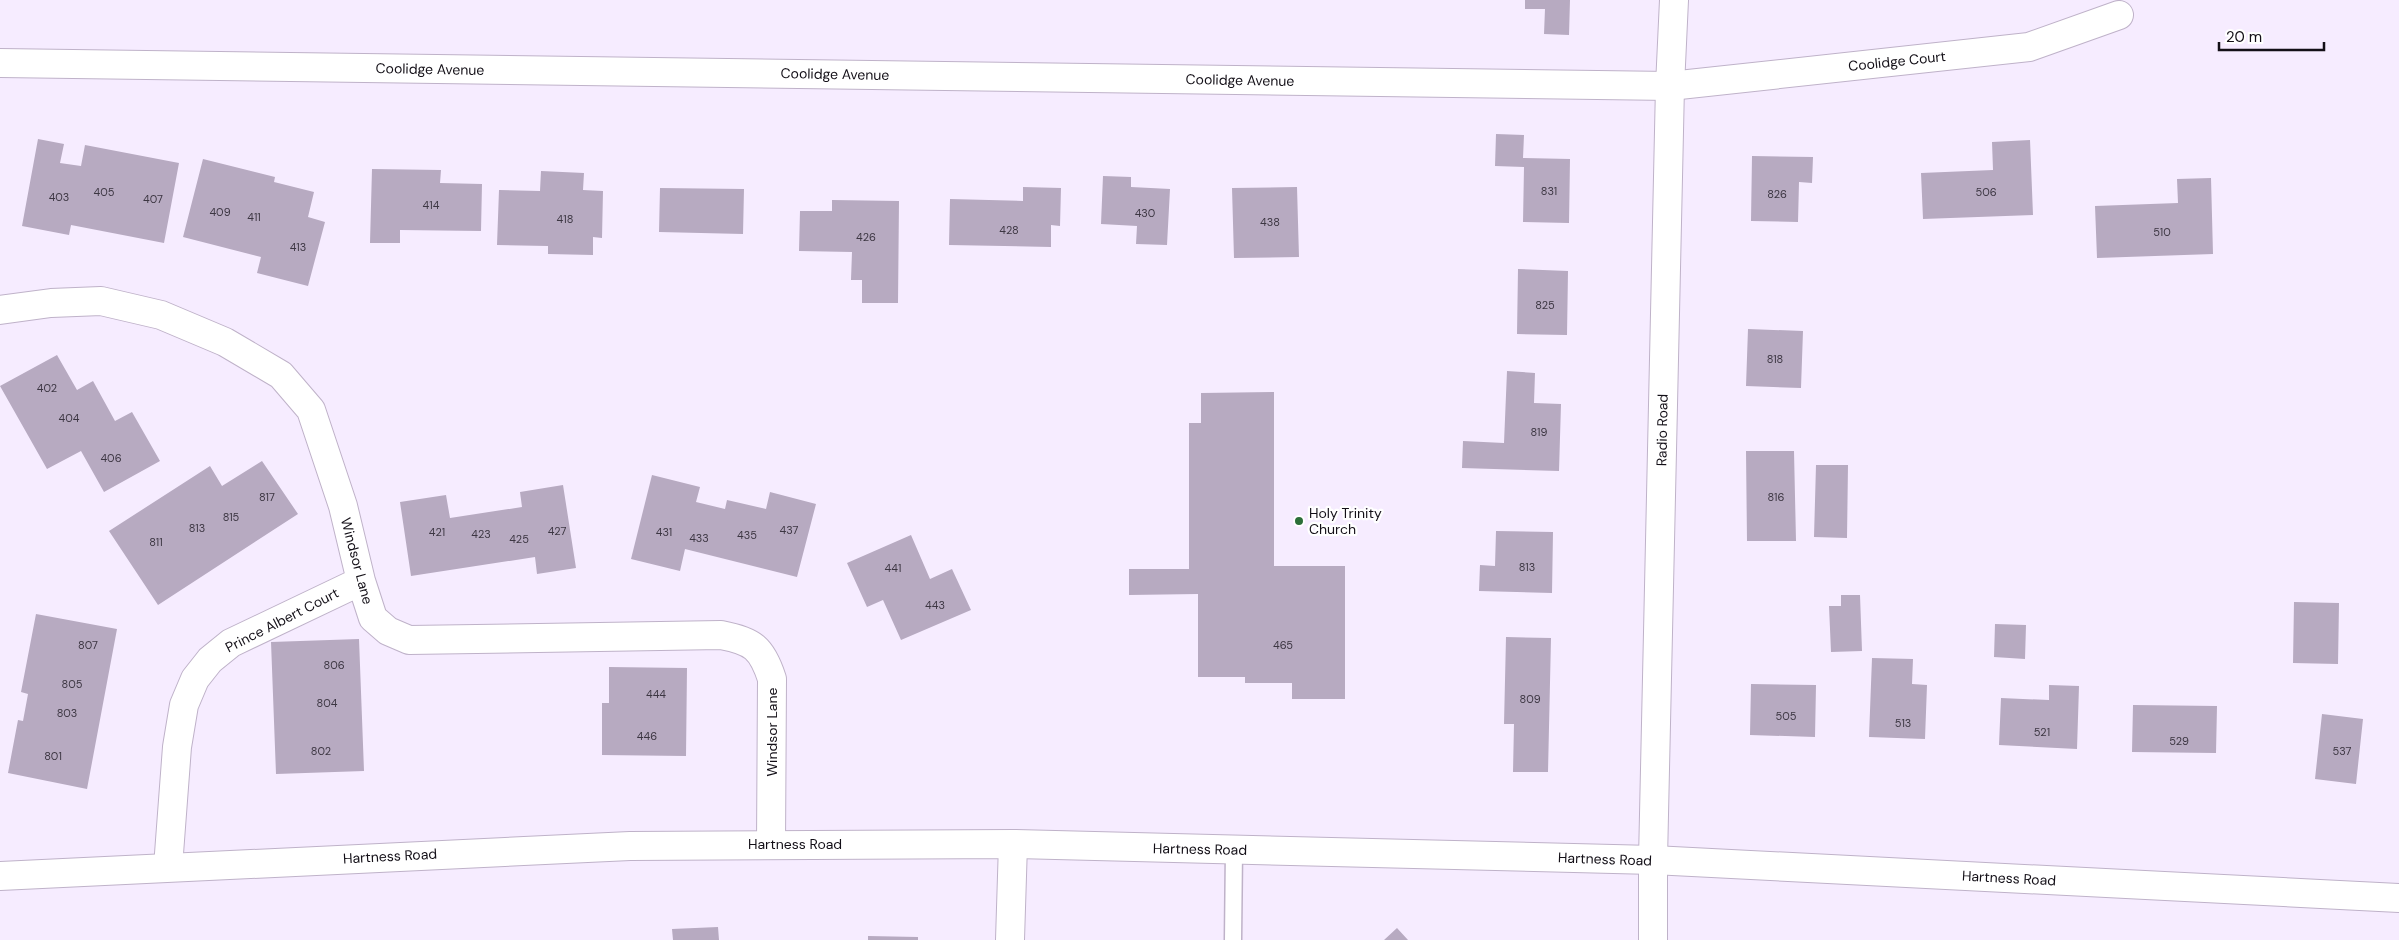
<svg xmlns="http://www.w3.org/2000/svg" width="2399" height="940" viewBox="0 0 2399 940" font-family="'DM Sans',sans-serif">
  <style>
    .building { fill: #b7aac1 }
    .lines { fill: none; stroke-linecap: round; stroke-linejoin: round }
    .service-casing { stroke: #bfb2c9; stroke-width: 19 }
    .minor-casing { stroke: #bfb2c9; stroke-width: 30 }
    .tertiary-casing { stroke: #bfb2c9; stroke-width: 30 }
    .secondary-casing { stroke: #bfb2c9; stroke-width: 30 }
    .service { stroke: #fff; stroke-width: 16 }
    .minor { stroke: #fff; stroke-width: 28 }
    .tertiary { stroke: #fff; stroke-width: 28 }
    .secondary { stroke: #fff; stroke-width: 28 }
    .poi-dot { fill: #2b6e38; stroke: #fff; stroke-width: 2 }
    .labels { text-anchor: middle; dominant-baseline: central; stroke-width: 4.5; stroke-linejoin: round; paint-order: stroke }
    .number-label { font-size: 11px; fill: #3c3642 }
    .street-label { font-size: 14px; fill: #130f17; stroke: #fff }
    .poi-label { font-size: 14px; fill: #130f17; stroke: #fff; text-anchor: start }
  </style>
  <rect width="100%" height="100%" fill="#f6ecff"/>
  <path class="building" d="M1525,0H1570L1569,35L1544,34L1545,9H1525Z
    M1496,134L1524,135L1523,158L1570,159L1569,223L1523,222L1524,167L1495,166Z
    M38,139L64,144L60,163L81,166L85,145L179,163L164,243L71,225L69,235L22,226Z
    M2030,140L2033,215L1923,219L1921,173L1993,170L1992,142Z
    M1752,156L1813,157L1812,183L1799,182L1798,222L1751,221Z
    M203,159L275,177L274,182L314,192L308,217L325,222L308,286L257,273L261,257L183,237Z
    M372,169L441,170L440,183L482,184L481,231L400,230V243H370Z
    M541,171L584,173L583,190L603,191L602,238L593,237V255L548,254V246L497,245L499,190L540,191Z
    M1103,176L1131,177V187L1170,189L1167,245L1136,244L1137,226L1101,224Z
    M2211,178L2213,254L2097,258L2095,206L2178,203L2177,179Z
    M1023,187L1061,188L1060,226L1051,225V247L949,245L950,199L1023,201Z
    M1297,187L1299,257L1234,258L1232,188Z
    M660,188L744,189L743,234L659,232Z
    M832,200L899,201L898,303H862V280H851L852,252L799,251L800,211H832Z
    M1518,269L1568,271L1567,335L1517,334Z
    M1748,329L1803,331L1801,388L1746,386Z
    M57,355L77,390L93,381L115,421L132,412L160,461L104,492L81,451L47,469L0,386Z
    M1507,371L1535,373L1534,403L1561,404L1559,471L1462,468L1463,441L1504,443Z
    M1274,392V566H1345V699H1292V683H1245V677H1198V594L1129,595V569H1189V423H1201V393Z
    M1746,451H1794L1796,541H1747Z
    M262,461L298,514L158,605L109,531L210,466L222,486Z
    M1816,465H1848L1847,538L1814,537Z
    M652,475L700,487L696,502L725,509L727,500L766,509L770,492L816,504L797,577L685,549L680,571L631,559Z
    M563,485L576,568L537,574L535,557L411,576L400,502L446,495L450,518L522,507L520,492Z
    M1496,531L1553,532L1552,593L1479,591L1480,565L1495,566Z
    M911,535L930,579L952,569L971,610L901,640L883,600L867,607L847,563Z
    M1841,595H1860L1862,651L1831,652L1829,606H1841Z
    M2294,602L2339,603L2338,664L2293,663Z
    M36,614L117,629L87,789L8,773L18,720L23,721L28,694L21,692Z
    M1995,624L2026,625L2025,659L1994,657Z
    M1506,637L1551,638L1548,772H1513L1514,724H1504Z
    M359,639L364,771L276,774L271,642Z
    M1872,658L1913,659L1912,684L1927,685L1925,739L1869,737Z
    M609,667L687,668L686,756L602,755V703H609Z
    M1751,684L1816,685L1815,737L1750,735Z
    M2049,685L2079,686L2077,749L1999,745L2001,698L2049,700Z
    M2133,705L2217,706L2216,753L2132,752Z
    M2322,714L2363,719L2356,784L2315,779Z
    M718,927L719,940H673L672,929Z
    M1397,928L1408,940H1384Z
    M868,936L918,937V940H868Z"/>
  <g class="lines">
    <g class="service-casing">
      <path id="service" d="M1233,940L1234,849"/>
    </g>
    <g class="minor-casing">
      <path id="minor" d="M0,63L1670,86L2029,47L2119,15
        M0,310L51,303L101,301L161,315L225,342L281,375L311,410L343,506L361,581L373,618L388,631L409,640L721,635C753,641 762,648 772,679L771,844
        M1653,860V940
        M168,867L177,747L184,705L195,679L210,660L231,643L361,581"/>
    </g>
    <g class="tertiary-casing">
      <path id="tertiary" d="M1653,860L1670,86L1674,0
        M1010,940L1013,844"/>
    </g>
    <g class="secondary-casing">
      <path id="secondary" d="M0,876L630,846L1013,844L1653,860L2399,898"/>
    </g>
    <use href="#service" class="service"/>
    <use href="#minor" class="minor"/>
    <use href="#tertiary" class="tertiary"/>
    <use href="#secondary" class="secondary"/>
  </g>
  <circle class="poi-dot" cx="1299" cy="521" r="5"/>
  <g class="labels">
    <g class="number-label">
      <text x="1549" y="191">831</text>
      <text x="104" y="192">405</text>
      <text x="1986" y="192">506</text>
      <text x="1777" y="194">826</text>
      <text x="59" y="197">403</text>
      <text x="153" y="199">407</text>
      <text x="431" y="205">414</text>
      <text x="220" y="212">409</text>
      <text x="1145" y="213">430</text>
      <text x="254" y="217">411</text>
      <text x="565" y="219">418</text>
      <text x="1270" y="222">438</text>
      <text x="1009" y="230">428</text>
      <text x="2162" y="232">510</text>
      <text x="866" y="237">426</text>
      <text x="298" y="247">413</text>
      <text x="1545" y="305">825</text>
      <text x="1775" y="359">818</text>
      <text x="47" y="388">402</text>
      <text x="69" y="418">404</text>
      <text x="1539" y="432">819</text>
      <text x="111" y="458">406</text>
      <text x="267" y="497">817</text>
      <text x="1776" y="497">816</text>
      <text x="231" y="517">815</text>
      <text x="197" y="528">813</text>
      <text x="789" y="530">437</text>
      <text x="557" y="531">427</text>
      <text x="437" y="532">421</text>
      <text x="664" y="532">431</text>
      <text x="481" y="534">423</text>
      <text x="747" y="535">435</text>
      <text x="699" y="538">433</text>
      <text x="519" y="539">425</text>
      <text x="156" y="542">811</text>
      <text x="1527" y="567">813</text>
      <text x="893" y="568">441</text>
      <text x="935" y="605">443</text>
      <text x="88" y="645">807</text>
      <text x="1283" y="645">465</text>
      <text x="334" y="665">806</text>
      <text x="72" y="684">805</text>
      <text x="656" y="694">444</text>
      <text x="1530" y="699">809</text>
      <text x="327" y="703">804</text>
      <text x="67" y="713">803</text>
      <text x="1786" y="716">505</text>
      <text x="1903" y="723">513</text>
      <text x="2042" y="732">521</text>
      <text x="647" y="736">446</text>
      <text x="2179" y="741">529</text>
      <text x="321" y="751">802</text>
      <text x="2342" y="751">537</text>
      <text x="53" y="756">801</text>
    </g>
    <g class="street-label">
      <text transform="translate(1897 61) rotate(-6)">Coolidge Court</text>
      <text transform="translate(430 69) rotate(1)">Coolidge Avenue</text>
      <text transform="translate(835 74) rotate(1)">Coolidge Avenue</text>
      <text transform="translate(1240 80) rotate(1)">Coolidge Avenue</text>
      <text transform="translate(1662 430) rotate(-89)">Radio Road</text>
      <text transform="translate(357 561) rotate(75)">Windsor Lane</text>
      <text transform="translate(282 620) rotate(-27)">Prince Albert Court</text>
      <text transform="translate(772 732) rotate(-90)">Windsor Lane</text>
      <text x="795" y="844">Hartness Road</text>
      <text transform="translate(1200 849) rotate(1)">Hartness Road</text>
      <text transform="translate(390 856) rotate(-3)">Hartness Road</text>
      <text transform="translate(1605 859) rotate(2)">Hartness Road</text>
      <text transform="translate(2009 878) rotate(3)">Hartness Road</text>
    </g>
    <g class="poi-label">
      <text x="1309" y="513">Holy Trinity<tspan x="1309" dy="16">Church</tspan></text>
    </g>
  </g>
  <path d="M2219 42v8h105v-8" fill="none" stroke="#130f17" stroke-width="2.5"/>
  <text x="2226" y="42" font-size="15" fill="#130f17" stroke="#ffffff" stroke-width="4" paint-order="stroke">20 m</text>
</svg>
